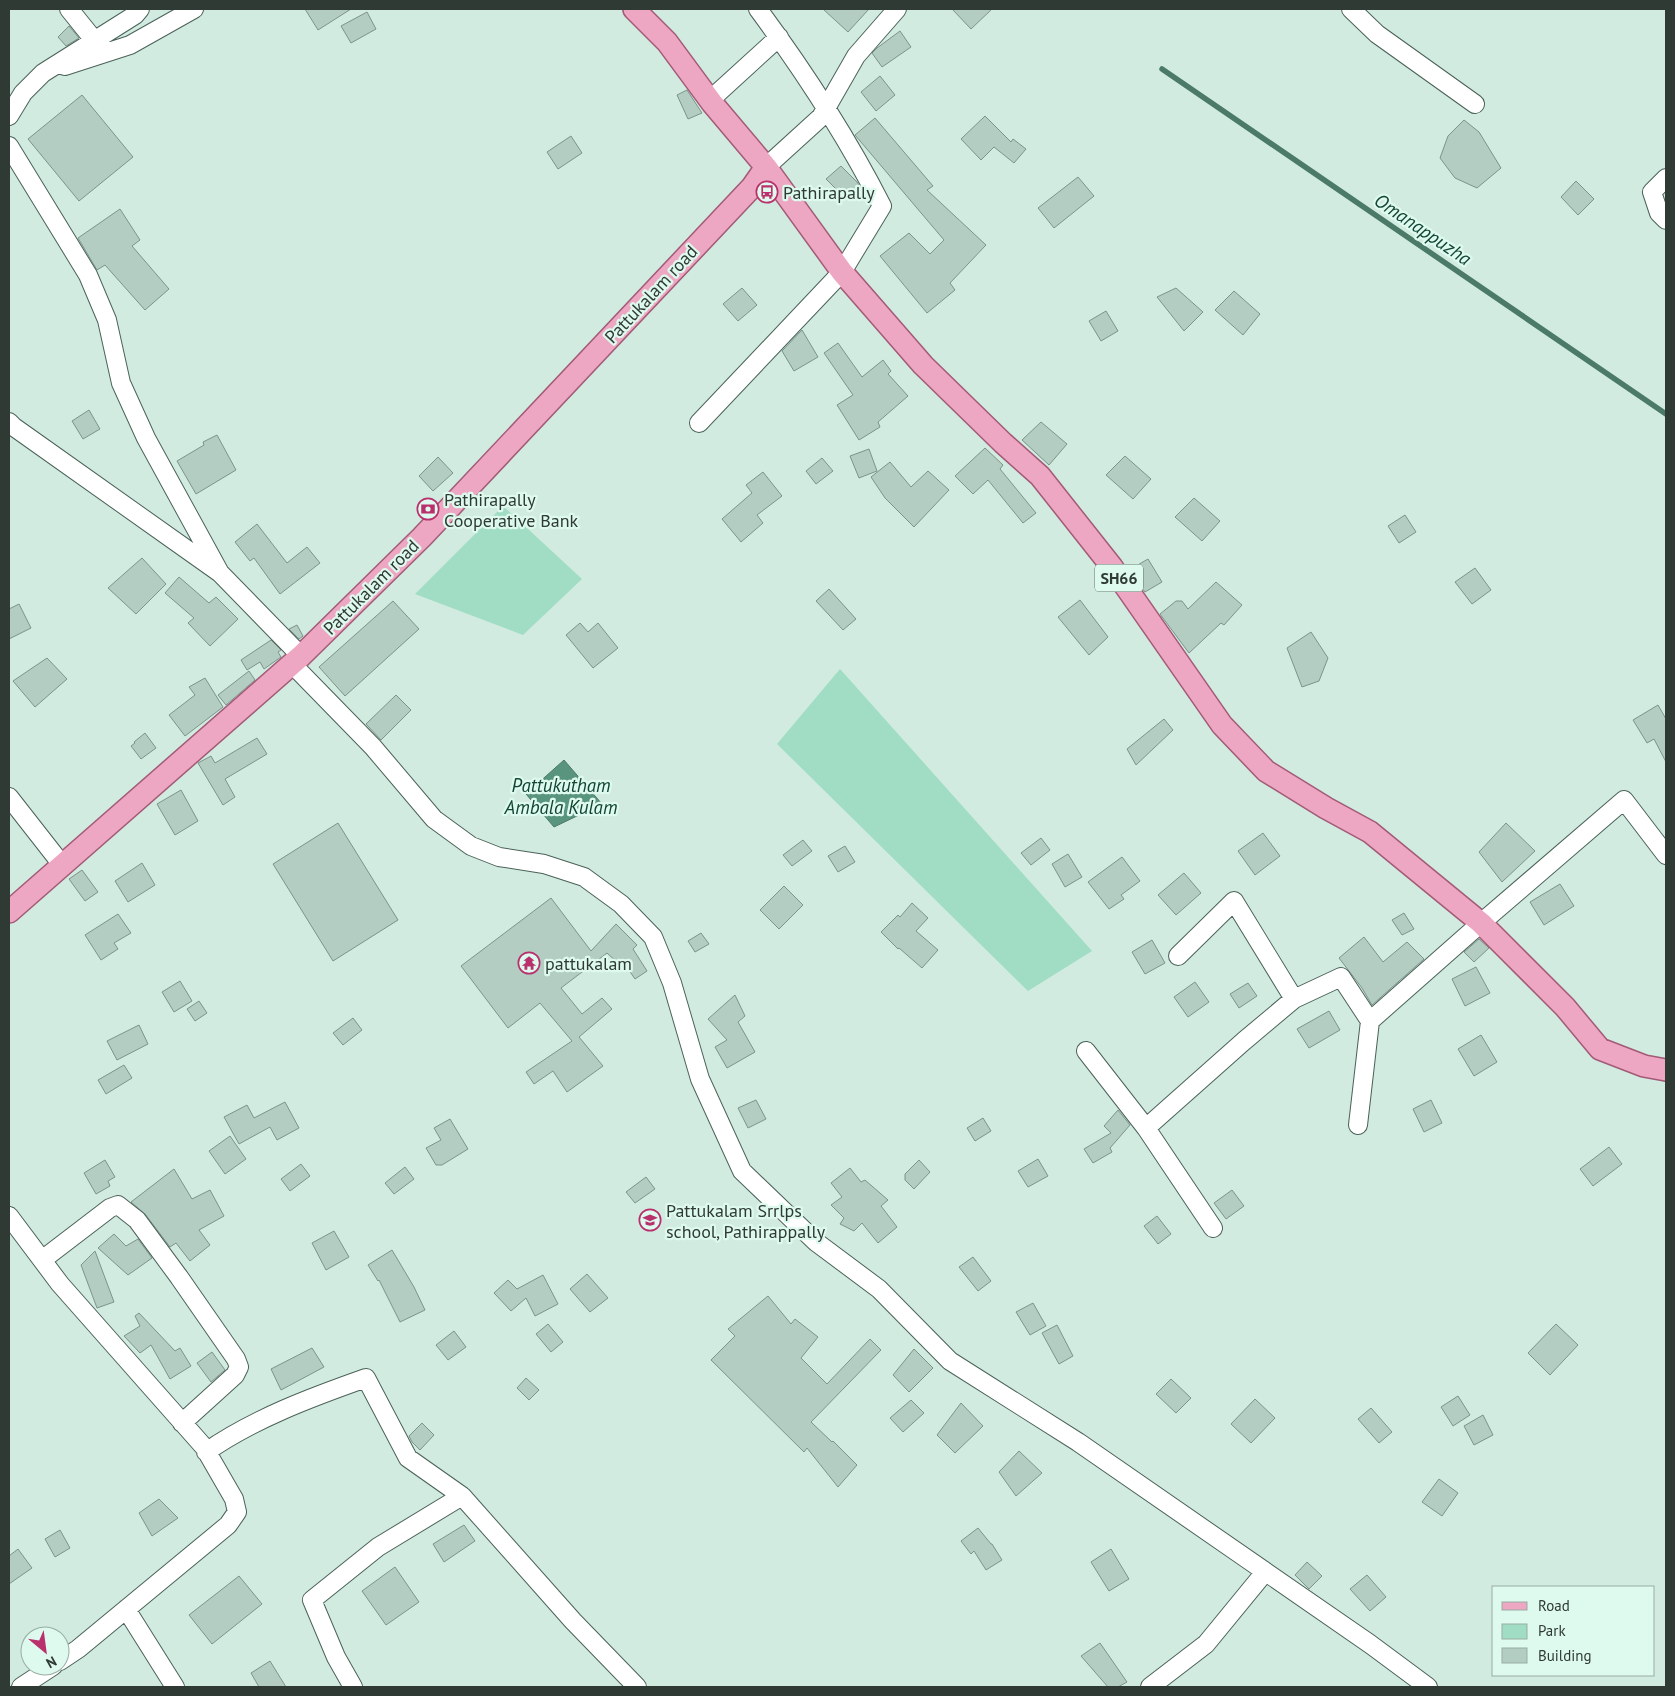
<svg xmlns="http://www.w3.org/2000/svg" width="1675" height="1696" viewBox="0 0 1675 1696" font-family="'PT Sans',sans-serif">
  <style>
    .green { fill: #a0ddc4 }
    .water { fill: #59957e; stroke: #4c7a68 }
    .lines { fill: none; stroke-linecap: round; stroke-linejoin: round }
    .stream { stroke: #4c7a68; stroke-width: 5.5 }
    .building { fill: #b3cdc2; stroke: #7c948a }
    .minor-casing { stroke: #4b6258; stroke-width: 20 }
    .major-casing { stroke: #a35a76; stroke-width: 24 }
    .minor { stroke: #fff; stroke-width: 18 }
    .major { stroke: #eda7c2; stroke-width: 21 }
    .labels { text-anchor: middle; dominant-baseline: central; stroke-width: 4.5; stroke-linejoin: round; paint-order: stroke }
    .shield { fill: #def9ed; stroke: #64736c; stroke-width: 1 }
    .shield-label { font-size: 16px; font-weight: bold; fill: #2f3a35 }
    .poi-label { font-size: 18px; fill: #2f3a35; stroke: #def9ed; text-anchor: start }
    .street-label { font-size: 18px; fill: #2f3a35; stroke: #def9ed }
    .water-label { font-size: 19px; font-style: italic; fill: #124535; stroke: #def9ed }
  </style>
  <rect width="100%" height="100%" fill="#d1ebe0"/>
  <path class="green" d="M503,506L582,579L523,635L415,594Z
    M840,669L1092,951L1028,991L777,744Z"/>
  <path class="water" d="M564,760L602,804L554,827L526,794Z"/>
  <g class="lines">
    <path class="stream" d="M1162,69L1666,414"/>
  </g>
  <path class="building" d="M305,9H351L318,30Z
    M823,9H869L848,32Z
    M952,9H992L971,29Z
    M367,12L376,29L351,43L341,26Z
    M69,26L79,38L66,46L58,37Z
    M900,31L911,47L882,67L872,53L877,48Z
    M880,76L895,95L876,111L861,92Z
    M687,90L702,113L688,119L677,95Z
    M82,95L133,157L79,201L28,139Z
    M985,116L1011,142L1013,139L1026,149L1014,163L994,147L981,160L961,139Z
    M875,118L933,186L927,190L986,245L950,283L955,290L927,313L880,256L909,233L930,254L944,240L855,135Z
    M1464,120L1479,132L1501,168L1477,188L1455,178L1440,158L1448,136Z
    M571,136L582,153L558,169L547,152Z
    M841,166L857,182L861,189L845,198L826,179Z
    M1078,177L1094,196L1054,228L1038,208Z
    M1576,181L1594,199L1578,215L1561,197Z
    M120,209L140,240L132,246L169,289L145,310L105,265L97,270L78,238Z
    M742,288L757,305L738,321L723,304Z
    M1176,288L1203,312L1184,331L1157,297Z
    M1234,291L1260,314L1243,335L1215,310Z
    M1106,311L1118,331L1101,341L1089,321Z
    M802,330L818,357L794,371L782,351Z
    M838,343L862,377L883,360L891,371L888,374L908,396L878,422L880,427L859,440L837,405L853,395L824,353Z
    M89,410L100,429L83,439L72,421Z
    M1041,422L1067,444L1049,465L1022,440Z
    M217,435L236,470L196,494L177,461L204,445L203,442Z
    M985,448L1003,465L1000,469L1036,513L1023,523L988,480L973,494L955,476Z
    M869,449L877,471L859,478L850,456Z
    M1125,456L1151,479L1133,499L1106,475Z
    M438,457L453,473L433,491L419,476Z
    M822,458L833,471L816,484L806,471Z
    M890,462L911,487L928,471L949,490L914,527L885,498L871,477Z
    M763,472L782,496L757,515L763,523L741,542L722,519L752,493L746,485Z
    M1194,498L1220,521L1202,541L1175,517Z
    M1405,515L1416,532L1399,543L1388,526Z
    M257,524L287,563L307,547L320,563L280,594L254,558L250,561L235,542Z
    M142,558L166,584L136,614L108,588Z
    M1148,559L1162,582L1145,592L1129,570Z
    M1475,568L1491,590L1472,604L1455,582Z
    M179,577L209,603L216,597L238,619L210,646L188,623L194,618L165,593Z
    M1216,582L1242,605L1224,625L1221,623L1189,653L1160,614L1176,601H1182L1188,609Z
    M829,589L856,619L843,630L816,601Z
    M1080,600L1108,637L1089,655L1058,617Z
    M393,601L419,629L345,696L319,667Z
    M19,604L31,628L9,639V609Z
    M580,623L588,632L598,623L618,648L593,668L566,635Z
    M297,625L303,636L299,639L289,629Z
    M1311,632L1328,658L1319,681L1302,687L1287,648Z
    M271,640L281,650L278,652L281,657L264,669L260,662L247,670L241,660Z
    M47,658L67,679L35,707L13,681Z
    M249,671L255,680L226,705L218,695Z
    M205,678L223,707L185,736L169,715L195,695L189,687Z
    M396,695L411,710L381,740L366,724Z
    M1658,705L1666,719V762L1654,739L1647,743L1633,720Z
    M1164,719L1173,730L1136,765L1127,749Z
    M145,733L156,748L141,759L131,746L135,743L134,742Z
    M257,738L267,754L225,779L235,797L223,805L198,763L211,756L215,763Z
    M181,790L198,821L175,835L157,804Z
    M338,823L398,920L333,961L273,864Z
    M1506,823L1535,851L1502,882L1479,852Z
    M1263,833L1280,856L1255,875L1238,851Z
    M1041,838L1050,850L1031,865L1021,853Z
    M803,840L812,851L792,866L783,855Z
    M845,846L855,862L838,872L828,856Z
    M1068,854L1082,877L1065,887L1052,864Z
    M1122,857L1140,881L1121,895L1124,899L1109,909L1088,882Z
    M142,863L155,885L128,902L115,881Z
    M82,870L98,892L85,901L69,879Z
    M1184,873L1201,893L1176,915L1158,895Z
    M1560,884L1574,906L1544,925L1530,902Z
    M784,886L803,905L779,929L760,910Z
    M551,898L591,951L616,924L637,945L633,949L647,971L635,979L622,960L619,964L607,953L561,988L582,1014L602,998L612,1009L579,1037L603,1066L567,1092L553,1071L534,1084L526,1072L572,1041L540,1003L508,1028L461,966Z
    M912,903L928,918L916,931L938,950L922,968L899,948L898,949L881,932L898,915L900,917Z
    M1404,913L1414,929L1402,935L1392,920Z
    M118,914L131,933L114,943L118,949L101,960L85,935Z
    M701,933L709,944L695,952L688,941Z
    M1364,937L1383,962L1407,942L1424,959L1372,1005L1362,988L1339,958Z
    M1479,939L1489,948L1474,962L1464,952Z
    M1152,940L1165,963L1145,974L1132,952Z
    M1476,967L1490,993L1465,1006L1452,979Z
    M180,981L192,1001L174,1012L162,992Z
    M1195,982L1209,1002L1188,1017L1174,997Z
    M1248,983L1257,996L1239,1008L1230,994Z
    M735,995L745,1016L738,1022L755,1052L727,1068L715,1047L727,1040L708,1019Z
    M199,1001L207,1013L195,1021L187,1009Z
    M1329,1011L1340,1030L1309,1048L1297,1029Z
    M353,1018L362,1030L343,1045L333,1033Z
    M139,1025L148,1044L117,1060L107,1041Z
    M1481,1035L1497,1062L1474,1076L1458,1049Z
    M124,1065L132,1078L106,1094L98,1080Z
    M756,1100L766,1119L748,1128L738,1108Z
    M1431,1100L1442,1123L1424,1132L1413,1109Z
    M285,1102L299,1128L277,1140L270,1127L239,1144L224,1117L247,1105L254,1118Z
    M1118,1110L1130,1125L1110,1148L1112,1152L1093,1163L1084,1149L1111,1133L1104,1126Z
    M983,1118L991,1131L975,1141L967,1128Z
    M450,1119L468,1149L442,1165H436L426,1148L441,1140L434,1128Z
    M230,1136L246,1159L225,1174L209,1151Z
    M1609,1147L1622,1164L1593,1186L1580,1169Z
    M1038,1159L1048,1176L1028,1187L1018,1171Z
    M105,1160L115,1177L108,1181L110,1186L96,1194L84,1173Z
    M919,1160L930,1172L914,1189L905,1180V1174Z
    M301,1164L310,1176L290,1191L281,1179Z
    M405,1167L414,1179L394,1194L385,1183Z
    M850,1168L861,1182L865,1180L888,1200L881,1206L897,1227L878,1243L862,1223L854,1231L840,1224L844,1218L831,1205L842,1197L831,1183Z
    M174,1169L192,1199L210,1190L224,1216L199,1230L210,1245L190,1261L176,1243L170,1247L145,1214L131,1202Z
    M646,1177L655,1189L635,1203L626,1192Z
    M1232,1190L1244,1206L1226,1219L1214,1203Z
    M1157,1216L1171,1234L1158,1244L1144,1226Z
    M334,1231L349,1257L326,1270L312,1243Z
    M114,1234L126,1246L138,1239L152,1258L128,1275L98,1248Z
    M392,1250L414,1287L425,1310L400,1322L379,1280L378,1281L368,1265Z
    M95,1251L114,1302L97,1308L81,1265Z
    M973,1257L991,1281L978,1291L959,1267Z
    M587,1274L608,1298L590,1312L570,1289Z
    M543,1275L558,1304L535,1316L526,1298L511,1311L494,1293L508,1280L517,1289Z
    M768,1296L791,1324L795,1319L818,1337L801,1358L827,1384L870,1339L881,1350L811,1422L832,1442L833,1441L857,1465L838,1487L807,1448L804,1452L711,1360L735,1336L728,1329Z
    M1033,1303L1046,1326L1030,1335L1016,1312Z
    M139,1313L175,1351L180,1348L191,1366L170,1379L151,1345L140,1353L124,1336L140,1326L135,1316Z
    M548,1324L563,1342L551,1352L536,1334Z
    M1556,1324L1578,1345L1550,1375L1528,1353Z
    M1057,1325L1073,1356L1059,1364L1042,1333Z
    M454,1331L466,1347L448,1360L436,1345Z
    M312,1348L324,1367L281,1390L271,1369Z
    M914,1349L933,1368L909,1392L893,1375Z
    M212,1352L225,1370L211,1382L197,1363Z
    M526,1378L539,1390L529,1400L517,1388Z
    M1171,1379L1191,1398L1176,1413L1156,1394Z
    M1458,1396L1470,1415L1453,1426L1441,1407Z
    M1255,1399L1275,1418L1251,1443L1231,1424Z
    M911,1400L924,1413L903,1432L890,1418Z
    M961,1403L983,1426L955,1453L937,1435Z
    M1371,1408L1392,1432L1379,1443L1358,1419Z
    M1483,1415L1493,1435L1474,1445L1464,1426Z
    M422,1423L434,1435L420,1450L412,1442L409,1436Z
    M1019,1451L1042,1473L1016,1496L999,1472Z
    M1439,1479L1458,1493L1442,1516L1422,1502Z
    M159,1499L178,1518L152,1536L139,1513Z
    M464,1525L475,1541L444,1562L433,1544Z
    M978,1528L991,1544H992L1002,1560L986,1570L974,1551L971,1554L961,1541Z
    M60,1530L70,1548L55,1557L45,1539Z
    M18,1549L32,1568L9,1584V1556Z
    M1111,1549L1129,1579L1109,1591L1091,1562Z
    M1307,1562L1322,1576L1309,1589L1295,1575Z
    M395,1567L419,1602L386,1625L362,1591Z
    M1367,1575L1386,1597L1370,1611L1350,1589Z
    M239,1576L262,1604L212,1644L189,1615Z
    M1100,1643L1127,1682L1118,1687H1108L1081,1656Z
    M270,1661L286,1687H259L251,1673Z"/>
  <g class="lines">
    <g class="minor-casing">
      <path id="minor" d="M69,9L94,40L103,47
        M1351,9L1377,34L1475,104
        M65,66L130,45L194,9
        M710,100L779,37
        M9,116L23,93L43,73L135,15L140,9
        M9,146L88,275L107,320L121,383L146,438L220,573
        M766,167L821,117L856,56L897,9
        M1666,178L1652,192L1659,213L1666,220
        M9,422L14,427L220,573L301,656
        M699,423L842,272L882,206C848,139 803,70 758,9
        M292,664L373,747L434,819L471,846L499,857L544,864L584,877L621,904L653,937L672,983L700,1079L742,1171L816,1242L879,1289L950,1361L1078,1442L1370,1644L1428,1687
        M9,797L63,866
        M1178,956L1234,901L1294,999
        M1086,1051L1146,1128
        M1358,1125L1370,1021
        M9,1216L60,1284L204,1447L234,1499L237,1512L228,1525L78,1649L60,1661
        M1213,1228L1146,1128L1244,1041L1294,999L1341,977L1370,1021L1481,923L1624,800L1666,855
        M42,1260L110,1208L118,1205L137,1220L179,1277L236,1359L239,1367L235,1375L182,1423
        M206,1452C253,1419 312,1397 366,1378L408,1458L462,1496L378,1547L312,1600L336,1657L353,1687
        M462,1496L573,1621L637,1687
        M126,1609L175,1687
        M21,1687L53,1666
        M1150,1687L1206,1644L1265,1572"/>
    </g>
    <g class="major-casing">
      <path id="major" d="M634,9L667,42L712,103L766,167L842,272L923,365L1003,443L1040,476L1112,567L1222,725L1266,771L1326,808L1370,832L1481,923L1565,1007L1600,1049L1644,1066L1666,1070
        M9,912L301,656L422,537L752,187L766,167"/>
    </g>
    <use href="#minor" class="minor"/>
    <use href="#major" class="major"/>
  </g>
  <defs>
    <g id="bus-ring" transform="scale(1.125)"><circle r="9.5" fill="#def9ed" stroke="#b9306d" stroke-width="1.5"/><path d="M-5-6H5V4H4V6H2V4H-2V6H-4V4H-5ZM-3.5-4V0h7V-4ZM-3.5 1.2v1.5H-2V1.2ZM2 1.2v1.5H3.5V1.2Z" fill="#b9306d"/></g>
    <g id="bank-ring" transform="scale(1.125)"><circle r="9.5" fill="#def9ed" stroke="#b9306d" stroke-width="1.5"/><path d="M-6-4H6V4H-6ZM0-2.3a2.3 2.3 0 1 0 0 4.6a2.3 2.3 0 1 0 0-4.6Z" fill="#b9306d"/></g>
    <g id="temple-ring" transform="scale(1.125)"><circle r="9.5" fill="#def9ed" stroke="#b9306d" stroke-width="1.5"/><path d="M0-6L5-2H3V0L6.5 2.5H4V6H1.5V3h-3V6H-4V2.5H-6.5L-3 0V-2H-5Z" fill="#b9306d"/></g>
    <g id="school-ring" transform="scale(1.125)"><circle r="9.5" fill="#def9ed" stroke="#b9306d" stroke-width="1.5"/><path d="M0-5L7-2L0 1L-7-2ZM-4 1L0 2.5L4 1V4Q0 6-4 4Z" fill="#b9306d"/></g>
  </defs>
  <g fill-rule="evenodd">
    <use href="#bus-ring" x="767" y="192"/>
    <use href="#bank-ring" x="428" y="509"/>
    <use href="#temple-ring" x="529" y="963"/>
    <use href="#school-ring" x="650" y="1220"/>
  </g>
  <g class="labels">
    <rect class="shield" x="1095" y="564.5" width="48" height="27" rx="4"/>
    <g class="shield-label">
      <text x="1119" y="578">SH66</text>
    </g>
    <g class="poi-label">
      <text x="783" y="192">Pathirapally</text>
      <text x="444" y="499">Pathirapally<tspan x="444" dy="21">Cooperative Bank</tspan></text>
      <text x="545" y="963">pattukalam</text>
      <text x="666" y="1210">Pattukalam Srrlps<tspan x="666" dy="21">school, Pathirappally</tspan></text>
    </g>
    <g class="street-label">
      <text transform="translate(651 294) rotate(-47)">Pattukalam road</text>
      <text transform="translate(371 587) rotate(-45)">Pattukalam road</text>
    </g>
    <g class="water-label">
      <text transform="translate(1423 229) rotate(34)">Omanappuzha</text>
      <text x="561" y="785">Pattukutham<tspan x="561" dy="22">Ambala Kulam</tspan></text>
    </g>
  </g>
  <rect width="1675" height="1696" fill="none" stroke="#2f3a35" stroke-width="20"/>
  <rect x="1492" y="1586" width="162" height="90" fill="#def9ed" stroke="#98ada3"/>
  <rect x="1502" y="1602" width="25" height="8" fill="#eda7c2" stroke="#98ada3"/>
  <text x="1538" y="1611" font-size="15" fill="#2f3a35">Road</text>
  <rect x="1502" y="1624" width="25" height="15" fill="#a0ddc4" stroke="#98ada3"/>
  <text x="1538" y="1636" font-size="15" fill="#2f3a35">Park</text>
  <rect x="1502" y="1648" width="25" height="15" fill="#b3cdc2" stroke="#98ada3"/>
  <text x="1538" y="1661" font-size="15" fill="#2f3a35">Building</text>
  <g transform="translate(45 1651) rotate(151)"><circle r="24" fill="#def9ed" stroke="#98ada3"/>
  <path d="M0-4L9 19L0 12L-9 19Z" fill="#b9306d"/>
  <text y="-8" font-size="14" font-weight="bold" text-anchor="middle" fill="#2f3a35">N</text>
  </g>
</svg>
